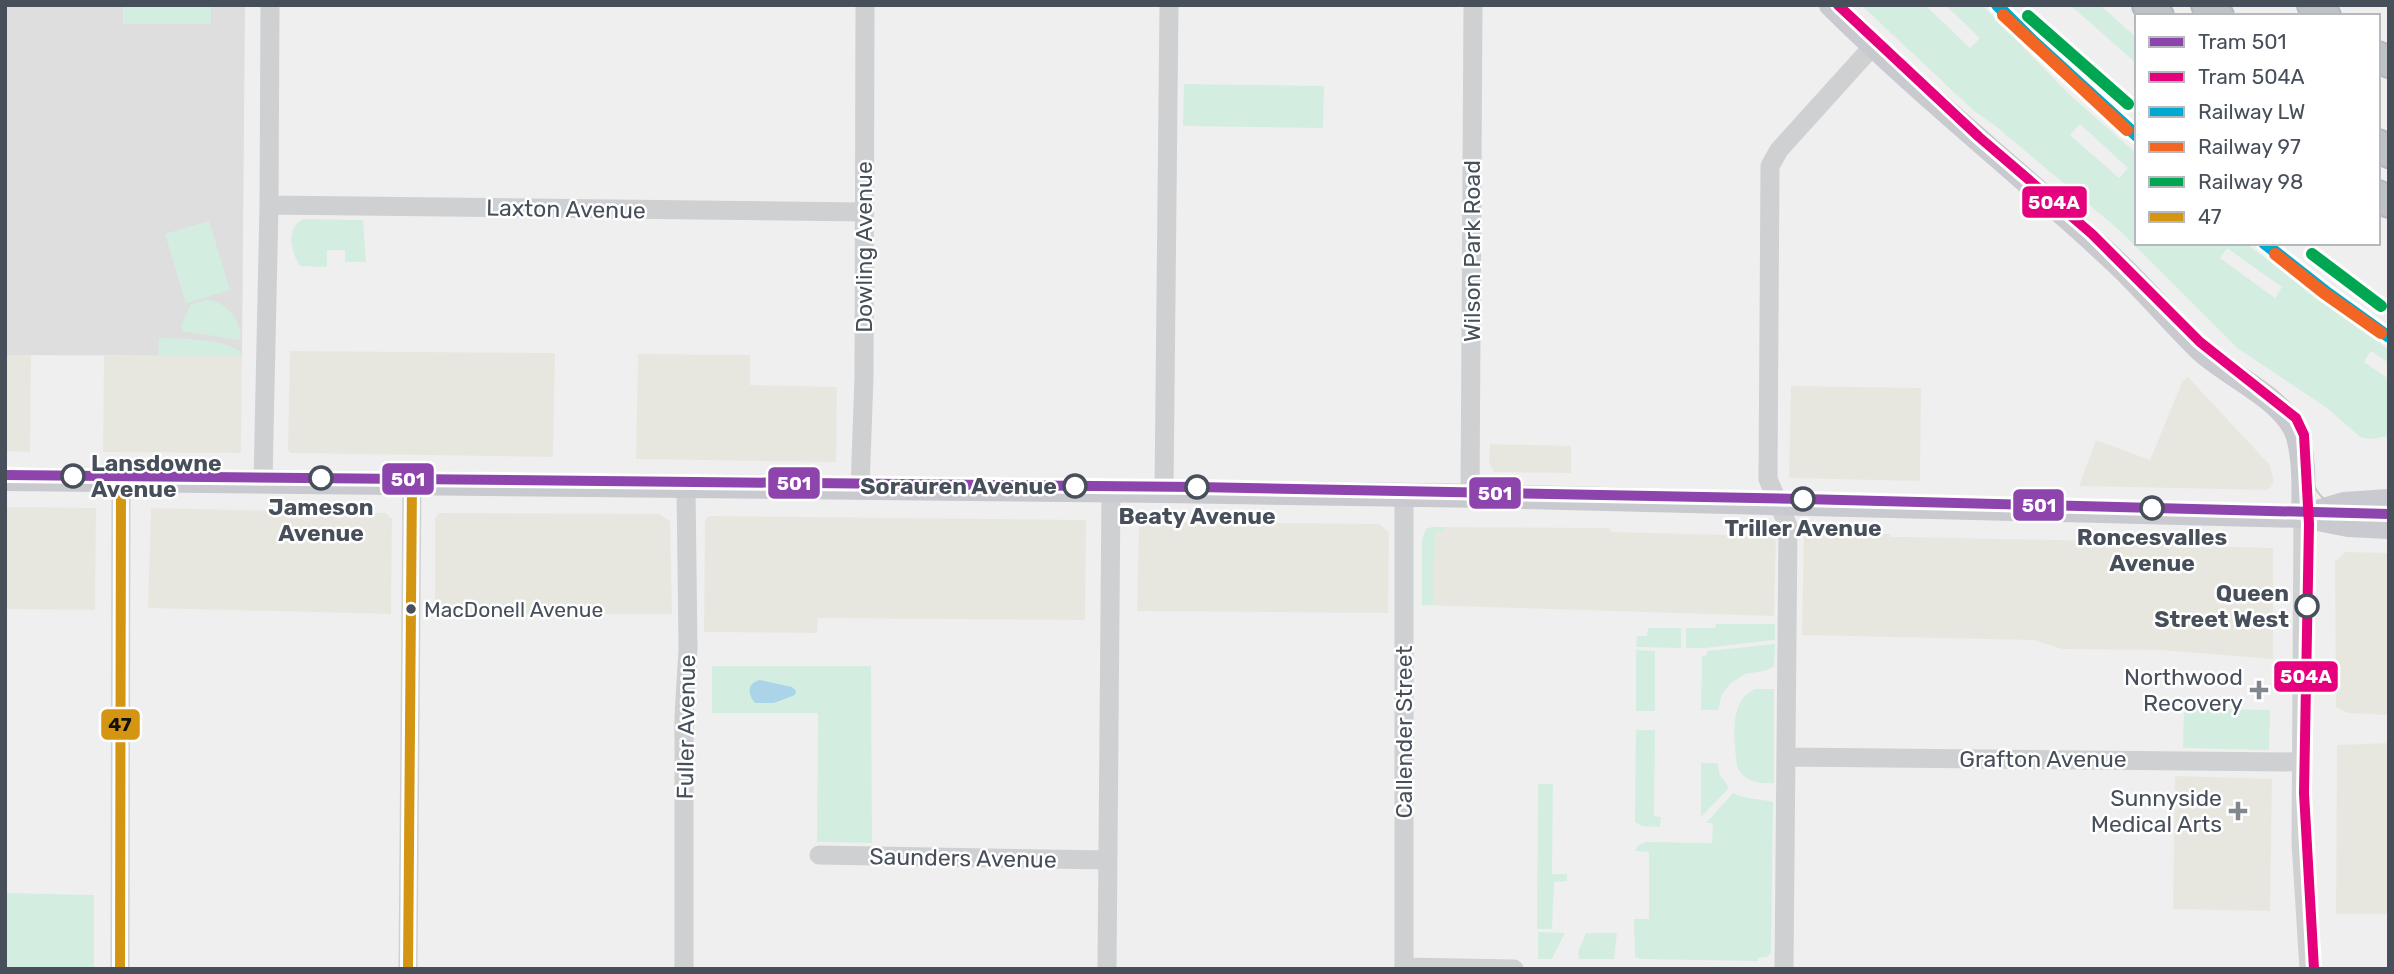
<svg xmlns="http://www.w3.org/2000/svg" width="2394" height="974" viewBox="0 0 2394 974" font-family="Rubik,sans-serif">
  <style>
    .commercial { fill: #e8e7df }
    .education { fill: #dededf }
    .green { fill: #d4ede1; fill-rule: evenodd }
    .water { fill: #abd4e9 }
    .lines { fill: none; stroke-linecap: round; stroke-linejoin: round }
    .highway-casing { stroke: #b5b7be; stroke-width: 32 }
    .minor { stroke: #ced0d2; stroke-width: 19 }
    .major { stroke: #c8cacf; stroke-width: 24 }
    .highway { stroke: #bec1c6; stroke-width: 28 }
    .tram { stroke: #c6c8ca; stroke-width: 2 }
    .bus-1-casing { stroke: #fff; stroke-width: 16 }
    .bus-1 { stroke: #d49512; stroke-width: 10 }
    .rail-1-casing { stroke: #fff; stroke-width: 18 }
    .rail-2-casing { stroke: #fff; stroke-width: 18 }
    .rail-3-casing { stroke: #fff; stroke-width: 18 }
    .rail-1 { stroke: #00a9ce; stroke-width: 12 }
    .rail-2 { stroke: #f26522; stroke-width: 12 }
    .rail-3 { stroke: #00a651; stroke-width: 12 }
    .tram-1-casing { stroke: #fff; stroke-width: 16 }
    .tram-2-casing { stroke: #fff; stroke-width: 16 }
    .tram-1 { stroke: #8e44ad; stroke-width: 10 }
    .tram-2 { stroke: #e5007d; stroke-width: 10 }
    .stop-dot { fill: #fff; stroke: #474f5b; stroke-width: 3.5 }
    .bus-dot { fill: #474f5b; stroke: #fff; stroke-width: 2.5 }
    .poi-dot { fill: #82878f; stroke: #fff; stroke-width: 2.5 }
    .labels { text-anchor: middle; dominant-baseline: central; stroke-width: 5; stroke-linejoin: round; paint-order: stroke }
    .bus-label { font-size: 21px; fill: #474f5b; stroke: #fff; text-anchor: start }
    .street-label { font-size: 23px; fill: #474f5b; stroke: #fff }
    .stop-label { font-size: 23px; font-weight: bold; fill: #474f5b; stroke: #fff }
    .poi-label { font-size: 23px; fill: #474f5b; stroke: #fff; text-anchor: end }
    .line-badge { stroke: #fff; stroke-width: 2.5 }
    .badge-label { font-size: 19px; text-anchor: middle; font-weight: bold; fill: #fff }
    .pale-badge-label { font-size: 19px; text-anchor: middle; font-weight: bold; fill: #111 }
  </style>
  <rect width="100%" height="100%" fill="#f0efef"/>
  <path class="commercial" d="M290,351L555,353L553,457L290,453L288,450Z
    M638,354L750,355V385L837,387L836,462L636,459Z
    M5,355H31L30,452L5,451Z
    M104,356H242L241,453L103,452Z
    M2187,376L2269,464L2274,481L2270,488L2267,490L2079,486L2096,440L2150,460L2183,380H2185Z
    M1791,386L1921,388L1920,481L1789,478Z
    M1490,444L1571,446V473L1494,472L1489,463Z
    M5,507L96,508L95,610L5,609Z
    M151,508L386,513L392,519L391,614L148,608Z
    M439,513L659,514L670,521L672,614H435V518Z
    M709,516L1086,520L1085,620L818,618L817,633L704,632L705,521Z
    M1143,522L1379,524L1389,532L1388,613L1137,611L1139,527Z
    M1432,527L1609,528L1611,532L1776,536L1774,616L1422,605V540L1426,529Z
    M1804,533L1890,534V537H1906L2198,543V546H2201L2273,548V659L2159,650L2062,649L2034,640L1802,635Z
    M2345,552L2389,553V715L2348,713L2336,707L2335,562Z
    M2389,743V914H2336L2337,745Z
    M2175,776L2272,779L2270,911L2173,909Z"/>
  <path class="education" d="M5,5H245L242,356L5,355Z"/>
  <path class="green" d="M123,5H211V24H123Z
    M1861,5H1925L1970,48L1980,38L1945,5H1982L2071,96L2137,154V243H2245L2389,350V363L2371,351L2364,362L2389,379V436L2372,439L2360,437L2327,408L2237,348L2119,230L1998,128L1973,110ZM2080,124L2128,168L2119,178L2070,135ZM2227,248L2282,287L2275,298L2220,258Z
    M2070,5H2100L2137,38V64Z
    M1184,84L1324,86L1323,128L1183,126Z
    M303,219L363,220L366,262H345V250H327V267L300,266C291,252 285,229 303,219Z
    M209,221L230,290L186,303L165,234Z
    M208,300C226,302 241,320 241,338L239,340L183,331L181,326L191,304Z
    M159,338C181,339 223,338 241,352L242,356H158Z
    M1432,527H1444V531L1435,532L1433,605H1422V540L1426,529Z
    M1716,624H1775V640L1705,648H1686V628H1715Z
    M1648,628H1681V648L1636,647L1637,636H1647Z
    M1775,644L1774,666L1765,671L1745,674L1731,683L1722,694L1718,710H1701L1702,656L1707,655V651Z
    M1636,650L1655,651V711H1636Z
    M712,666H871L872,843L817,842L818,713H712Z
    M1755,689H1774V783C1758,784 1743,781 1737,766C1734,741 1728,701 1755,689Z
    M2184,708L2270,710L2269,750L2183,748Z
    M1636,730H1655L1654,816L1661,817L1660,827L1642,826L1635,822Z
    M1701,763H1718L1719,773L1729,788L1701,817Z
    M1538,784H1553L1552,874H1567V881L1554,882L1552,929H1537Z
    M1733,793C1747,800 1759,798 1773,802L1771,953L1767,957L1758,958V961L1641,959L1635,957L1634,919H1649V852L1635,851L1637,846L1646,842L1712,843L1713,823H1706Z
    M5,893L94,895V969H5Z
    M1538,932L1565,933L1552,959H1538Z
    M1586,933H1617L1614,959H1579L1578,952Z"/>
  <path class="water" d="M760,680L792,687L796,691L795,695L774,703H755C747,694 747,683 760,680Z"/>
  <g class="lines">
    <g class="highway-casing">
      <path id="highway" d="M2147,5L2159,16
        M2206,5L2219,16
        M2312,5L2326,16
        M2378,56L2389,63
        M2378,144L2389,153
        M2378,195L2389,203"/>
    </g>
    <path class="minor" d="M269,205L864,212
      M263,481L269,205L270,5
      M860,489L864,377L865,5
      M1164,491L1169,5
      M1470,496L1473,5
      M2303,516L2301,843L2309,969
      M1786,757L2300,762
      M819,855L1107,860
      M1404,967L1514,969
      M120,969L121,480
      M408,969L412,483
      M684,969V716L688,649L686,486
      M1107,969L1111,490
      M1404,969V495
      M1784,969L1788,526L1768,479L1770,166L1779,150L1873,46"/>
    <path class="major" d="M1831,5C1922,95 2022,174 2115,261C2145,289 2171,321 2200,349C2228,375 2275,394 2294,427C2305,448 2304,491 2303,516
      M5,479L1164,491L1486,496L2303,516L2348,525L2389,527
      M2304,516L2344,504L2389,501"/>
    <use href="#highway" class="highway"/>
    <path class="tram" d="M2306,459C2315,503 2327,505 2368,514
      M2298,469C2306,505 2315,513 2350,523"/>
    <g class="bus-1-casing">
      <path id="bus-1" d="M120,969L121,480
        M408,969L412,483"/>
    </g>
    <use href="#bus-1" class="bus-1"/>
    <g class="rail-1-casing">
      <path id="rail-1" d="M1997,5L2033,41L2137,136
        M2264,243L2325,291L2389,337"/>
    </g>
    <g class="rail-2-casing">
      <path id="rail-2" d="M2003,15L2127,130
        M2275,254L2324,293L2381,333"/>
    </g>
    <g class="rail-3-casing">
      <path id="rail-3" d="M2028,16L2128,104
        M2312,254L2381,306"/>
    </g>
    <use href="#rail-1" class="rail-1"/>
    <use href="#rail-2" class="rail-2"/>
    <use href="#rail-3" class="rail-3"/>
    <g class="tram-1-casing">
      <path id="tram-1" d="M5,475L1197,487L1803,499L2389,514"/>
    </g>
    <g class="tram-2-casing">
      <path id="tram-2" d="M1838,5L1979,137L2092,234L2200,342L2296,418L2304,435L2309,524L2304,793L2314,969"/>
    </g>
    <use href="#tram-1" class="tram-1"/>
    <use href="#tram-2" class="tram-2"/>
  </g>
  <g class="stop-dot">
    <circle cx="73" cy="476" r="11"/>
    <circle cx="321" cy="478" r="11"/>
    <circle cx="1075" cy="486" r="11"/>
    <circle cx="1197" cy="487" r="11"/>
    <circle cx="1803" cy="499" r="11"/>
    <circle cx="2152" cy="508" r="11"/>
    <circle cx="2307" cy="606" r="11"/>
  </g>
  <circle class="bus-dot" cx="411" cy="609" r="6"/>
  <g class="poi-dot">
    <path d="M2255.5 679.5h7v7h7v7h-7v7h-7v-7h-7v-7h7z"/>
    <path d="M2234.5 800.5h7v7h7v7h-7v7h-7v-7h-7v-7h7z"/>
  </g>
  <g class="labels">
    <g class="bus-label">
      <text x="424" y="609">MacDonell Avenue</text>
    </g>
    <g class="street-label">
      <text transform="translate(566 209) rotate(1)">Laxton Avenue</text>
      <text transform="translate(864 247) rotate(-90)">Dowling Avenue</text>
      <text transform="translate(1472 251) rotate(-90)">Wilson Park Road</text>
      <text transform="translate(686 727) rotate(-89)">Fuller Avenue</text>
      <text transform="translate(1404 732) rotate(-90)">Callender Street</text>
      <text x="2043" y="759">Grafton Avenue</text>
      <text transform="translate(963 858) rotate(1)">Saunders Avenue</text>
    </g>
    <g class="stop-label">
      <text x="91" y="463" text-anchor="start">Lansdowne<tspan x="91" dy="26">Avenue</tspan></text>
      <text x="1057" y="486" text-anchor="end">Sorauren Avenue</text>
      <text x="321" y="507">Jameson<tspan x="321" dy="26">Avenue</tspan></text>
      <text x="1197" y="516">Beaty Avenue</text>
      <text x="1803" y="528">Triller Avenue</text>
      <text x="2152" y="537">Roncesvalles<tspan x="2152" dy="26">Avenue</tspan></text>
      <text x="2289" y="593" text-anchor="end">Queen<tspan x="2289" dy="26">Street West</tspan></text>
    </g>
    <g class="poi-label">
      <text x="2243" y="677">Northwood<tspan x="2243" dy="26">Recovery</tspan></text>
      <text x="2222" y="798">Sunnyside<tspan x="2222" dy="26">Medical Arts</tspan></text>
    </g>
  </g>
  <g class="line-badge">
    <rect x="2021" y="185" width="67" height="34" rx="7" fill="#e5007d"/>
    <rect x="381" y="462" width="54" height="34" rx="7" fill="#8e44ad"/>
    <rect x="767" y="466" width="54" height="34" rx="7" fill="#8e44ad"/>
    <rect x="1468" y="476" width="54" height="34" rx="7" fill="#8e44ad"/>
    <rect x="2012" y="488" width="53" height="34" rx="7" fill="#8e44ad"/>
    <rect x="2273" y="660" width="66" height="33" rx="7" fill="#e5007d"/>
    <rect x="100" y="708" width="41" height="33" rx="7" fill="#d49512"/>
  </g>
  <g class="badge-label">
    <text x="2054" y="209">504A</text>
    <text x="408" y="486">501</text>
    <text x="794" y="490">501</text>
    <text x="1495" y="500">501</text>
    <text x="2039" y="512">501</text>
    <text x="2306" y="683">504A</text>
  </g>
  <g class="pale-badge-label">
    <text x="120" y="731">47</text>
  </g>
  <rect width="2394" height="974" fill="none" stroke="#474f5b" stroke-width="14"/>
  <rect x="2135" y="14" width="245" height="231" fill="#ffffff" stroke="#b5b9bd" stroke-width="2"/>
  <rect x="2149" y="37" width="35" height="10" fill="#8e44ad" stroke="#b5b9bd" stroke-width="2"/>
  <text x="2198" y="49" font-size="21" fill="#474f5b">Tram 501</text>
  <rect x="2149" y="72" width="35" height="10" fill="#e5007d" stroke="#b5b9bd" stroke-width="2"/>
  <text x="2198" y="84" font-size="21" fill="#474f5b">Tram 504A</text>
  <rect x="2149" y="107" width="35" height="10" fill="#00a9ce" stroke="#b5b9bd" stroke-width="2"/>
  <text x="2198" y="119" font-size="21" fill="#474f5b">Railway LW</text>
  <rect x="2149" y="142" width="35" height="10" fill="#f26522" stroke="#b5b9bd" stroke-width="2"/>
  <text x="2198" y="154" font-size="21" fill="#474f5b">Railway 97</text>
  <rect x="2149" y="177" width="35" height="10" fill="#00a651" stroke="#b5b9bd" stroke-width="2"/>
  <text x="2198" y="189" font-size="21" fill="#474f5b">Railway 98</text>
  <rect x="2149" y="212" width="35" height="10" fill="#d49512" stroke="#b5b9bd" stroke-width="2"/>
  <text x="2198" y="224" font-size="21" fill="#474f5b">47</text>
</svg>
